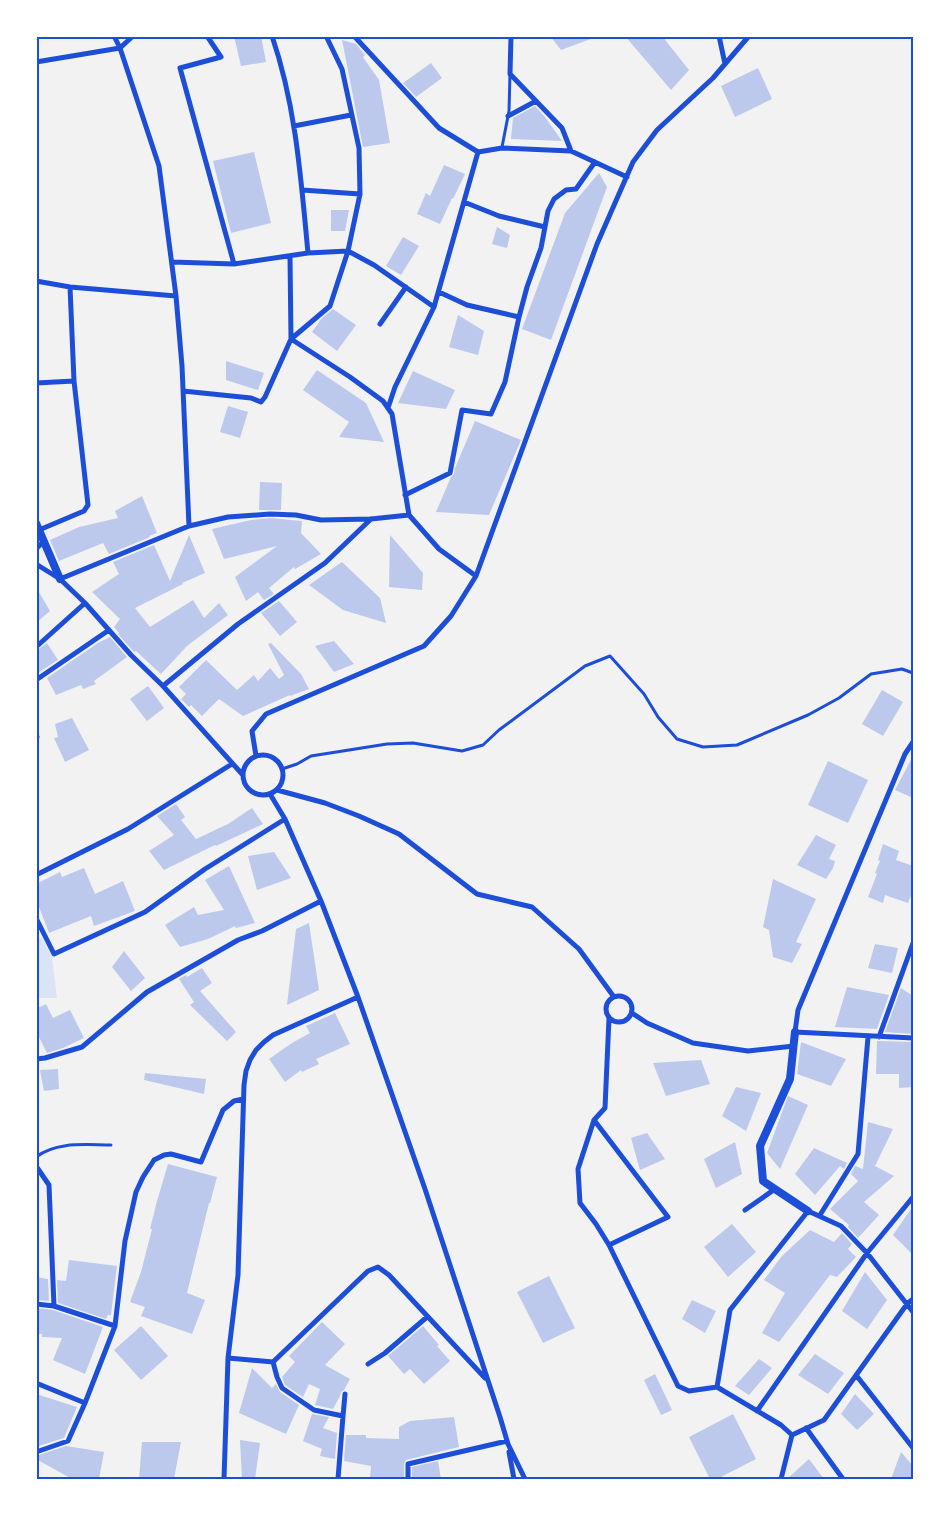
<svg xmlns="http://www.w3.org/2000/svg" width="949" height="1515" viewBox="0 0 949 1515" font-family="Arial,sans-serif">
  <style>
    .green { fill: #dbe4f7 }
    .building { fill: #bdc9ec }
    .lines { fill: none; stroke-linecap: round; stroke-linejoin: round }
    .service { stroke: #1d4ed8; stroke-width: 3 }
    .minor { stroke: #1d4ed8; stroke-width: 5 }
    .tertiary { stroke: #1d4ed8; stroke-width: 8 }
    .neatline { fill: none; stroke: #1d4ed8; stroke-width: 2 }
  </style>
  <rect width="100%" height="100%" fill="#f2f2f2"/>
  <path class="green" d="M41,937L52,957L57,998H36V940Z"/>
  <path class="building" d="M234,36H261L266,62L241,66Z
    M550,36H596V37L561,50Z
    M625,36H662L689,70L671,90Z
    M342,40L356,44L365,55L363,57L379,80L390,143L363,147Z
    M431,63L442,78L416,97L403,83Z
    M758,68L772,99L735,117L721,86Z
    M535,106L545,117L562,141L511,139L513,118Z
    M254,152L271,223L231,233L213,161Z
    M444,165L465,174L453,199L452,198L440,224L417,214L426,193L430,196Z
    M599,173L607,187L551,340L522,329L565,213Z
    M331,210H349L345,231H331Z
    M497,227L510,235L507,248L492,244Z
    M403,237L419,246L401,275L386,266Z
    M333,309L356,325L337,351L312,332L322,318Z
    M458,315L484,331L478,355L449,347Z
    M226,361L264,373L258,390L226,380Z
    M317,370L366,403L384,442L339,437L349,422L303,390Z
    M413,371L455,390L446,409L398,403Z
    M228,406L248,412L240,438L220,432Z
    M475,421L521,440L489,515L436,512L451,477L454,474L455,468Z
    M260,482L282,483L281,510H259Z
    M142,496L157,533L149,536L150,537L109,554L103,543L59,561L50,540L79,527L118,518L115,511Z
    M270,518L302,521L301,533L321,554L295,569L294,567L269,588L274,594L264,600L258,592L246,601L235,577L277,546L224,559L212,529L251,520Z
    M189,535L205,573L182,583L183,584L135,608L150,627L193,600L204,618L219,603L228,615L187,646L161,674L136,651L134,652L118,634L119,633L114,627L120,619L92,592L119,574L113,562L154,545L170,581Z
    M390,535L423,573L422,590L389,587Z
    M342,562L380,598L386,623L343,610L309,585Z
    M36,587L50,611L36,623Z
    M279,601L297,622L280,636L261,613Z
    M110,637L127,657L94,681L96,684L83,689L81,685L56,695L47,678L98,643Z
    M334,641L354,664L334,672L315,646Z
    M47,643L58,660L36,674V651Z
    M271,643L301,674L309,689L290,696V695L243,716L219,699L202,716L191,705L189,707L181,699L186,694L179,687L206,660L237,690L254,675L258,681L270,668L279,679L284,675L268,644Z
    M148,686L164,708L147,721L130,699Z
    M882,690L903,702L883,736L862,724Z
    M72,718L89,750L65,762L54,738L58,737L55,724Z
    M913,756V798L895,790Z
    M828,761L868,780L848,823L808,805Z
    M176,804L185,817L181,820L196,839L228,824L252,808L263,824L216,846L215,845L164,870L149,851L174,835L157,816Z
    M816,835L836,845L829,859L835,861L833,868L826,879L797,865Z
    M883,844L899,851L896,860L913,866V891L908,903L885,895L883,903L868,897L877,874L875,873L880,861L878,860Z
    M274,852L291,878L257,890L248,856Z
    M229,866L255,923L236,928L235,926L208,939L180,947L165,925L194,907L198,915L224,910L205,880Z
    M84,868L95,894L123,881L135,911L94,926L91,916L49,933L36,899V884L60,872L62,877Z
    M773,879L816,899L796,942L802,944L792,963L773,957L769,930L763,927Z
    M309,923L319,990L287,1005L296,929Z
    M875,944L898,948L892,973L868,968Z
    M124,951L145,978L131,991L112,967Z
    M202,968L212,983L200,991L236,1032L227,1041L190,1005L194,1002L179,979L186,975L187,977Z
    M847,987L889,995L877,1029L835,1027Z
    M901,988L913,996V1034L885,1032Z
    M46,1004L53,1018L70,1010L84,1038L63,1048L47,1053L36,1031V1009Z
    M335,1013L350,1044L316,1059L319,1064L302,1072L301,1070L285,1082L269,1059L292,1043L310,1033L306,1026Z
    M877,1041L913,1042V1087L899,1088V1074H876Z
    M801,1042L846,1059L831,1086L797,1074Z
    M701,1060L710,1084L666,1096L653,1063Z
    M58,1069L59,1089L44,1091L40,1070Z
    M145,1073L206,1079L204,1094L144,1080Z
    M736,1087L761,1093L746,1131L722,1116Z
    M788,1096L808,1105L780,1169L767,1153Z
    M868,1122L893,1129L875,1166L894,1176L864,1202L879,1215L858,1238L848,1227L849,1225L830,1209L858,1181L851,1174L855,1166L863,1169Z
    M647,1133L665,1159L640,1170L631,1138Z
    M735,1142L742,1174L716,1188L704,1159Z
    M814,1148L847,1163L844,1169L840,1166L815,1195L795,1174Z
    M168,1164L217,1177L210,1203H209L187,1293L205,1300L192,1334L141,1316L145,1307L130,1302L141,1272L152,1229H150L157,1201Z
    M913,1206V1255L893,1235Z
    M732,1224L756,1252L728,1277L704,1247Z
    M810,1230L834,1242L842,1233L852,1244L848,1249L856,1257L837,1277L830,1275L779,1342L762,1333L785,1293L764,1280L782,1256Z
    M69,1260L117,1266L111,1315H108L106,1319L58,1303L57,1280L66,1281Z
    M865,1272L887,1300L867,1329L842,1311Z
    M549,1276L575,1328L543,1343L517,1292Z
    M36,1277L48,1279L49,1301L36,1300Z
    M692,1300L716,1311L705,1333L682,1319Z
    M36,1308L53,1310L103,1327L85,1374L53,1360L62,1338L42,1337V1334H36Z
    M322,1322L345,1344L325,1365L350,1379L344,1390L341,1392L340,1396L333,1409L315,1405L320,1389L309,1384L303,1397L285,1385L282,1377L295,1362L289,1356Z
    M141,1326L168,1356L141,1380L114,1350Z
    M423,1326L439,1345L437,1346L450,1361L424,1384L410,1369L404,1374L388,1356Z
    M815,1354L844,1373L828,1394L798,1375Z
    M759,1359L772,1368L749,1395L735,1386Z
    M252,1368L272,1388L276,1384L280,1392L299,1405L286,1434L239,1413Z
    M655,1374L672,1410L661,1415L644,1380Z
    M36,1394L77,1407L64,1438L36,1447Z
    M855,1394L874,1414L857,1430L841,1414Z
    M312,1414L329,1417L323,1428L337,1433L335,1459L320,1456L322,1449L303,1441Z
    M733,1414L756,1459L717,1479H710L689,1437Z
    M454,1417L459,1447L406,1460L404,1464V1479H370L371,1466L344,1461L346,1435H366V1438L399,1439V1427L410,1421Z
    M240,1440L260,1443L255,1479H242Z
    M142,1442H181L174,1479H139Z
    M66,1446L104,1452L99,1479H72L36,1459V1456Z
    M901,1452L913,1466V1479H891Z
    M809,1459L824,1479H787Z
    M438,1461L441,1479H412V1467Z"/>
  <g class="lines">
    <path class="service" d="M502,147L509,111L510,74
      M282,769L297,764L311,756L387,744L413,743L462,751L483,745L499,730L585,666L610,656L644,694L658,717L677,739L703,747L737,745L808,715L839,698L871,674L902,669L913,673
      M36,1157C57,1141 86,1145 111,1145"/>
    <path class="minor" d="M114,36L120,48L159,166L176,296L182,366L189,526
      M207,36L221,57L180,68L234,264
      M272,36C296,106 301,180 308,253
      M354,36L439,128L478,152L502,148L571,151L627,177
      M511,36L510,74L562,128L571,151
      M719,36L725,64
      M36,62L120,48L133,36
      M508,116L536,101
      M294,126L351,115
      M302,190L360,194
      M464,202L499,216L545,227
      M290,256L291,339
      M172,262L234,264L308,253L348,251L374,265L434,307
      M36,281L70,287L176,296
      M439,292L467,305L519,317
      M380,324L406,287
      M291,339L350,377L383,401L392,414L409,515L439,549L476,576
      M36,383L74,381
      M183,391L251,398L261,402L265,397L291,339L330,306L348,251L360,194L359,148L342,69L326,36
      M388,408L395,387L434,307L478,152
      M405,495L450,473L462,410L491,414L505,382L519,317L527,287L541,248L548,211L554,199L566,190L576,189L595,162
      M39,530L84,511L88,505L74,381L70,287
      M36,549L44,541
      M36,564L60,579L85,603L131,655L163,686L242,774
      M60,579L189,526L228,517L270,514L296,515L321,520L371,519L409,515
      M36,647L85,603
      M36,680L109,630
      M163,686L238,624L325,563L371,519
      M36,737H37
      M913,742L905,754L798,1010L795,1032L913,1038
      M243 775a20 20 0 1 1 40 0a20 20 0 1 1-40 0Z
      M256,756L252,731L266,714L424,646L451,616L476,576L597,244L633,162L657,130L713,78L749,36
      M277,790L325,803L359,816L399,834L477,894L532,907L579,949L614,997
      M270,794L285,819L321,901L358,997L425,1189L500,1417L508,1444L525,1479
      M36,875L128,829L232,764
      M36,918L54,954L145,912L205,869L285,819
      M606 1009a13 13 0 1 1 26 0a13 13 0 1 1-26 0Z
      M632,1013L647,1023L693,1043L748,1051L794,1046
      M609,1018L605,1108L594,1120L578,1169L580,1203L596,1224L609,1245L678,1386L689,1391L717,1387
      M879,1037L913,943
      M36,1059L45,1058L82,1047L147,992L238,940L262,931L321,901
      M594,1120L668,1217L609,1245
      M36,1166L49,1185L54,1306
      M745,1210L775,1189
      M820,1215L858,1154L868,1037
      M36,1304L54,1306L115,1326
      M228,1358L273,1362L368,1271L378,1267L389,1275L485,1378
      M273,1362L277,1377L282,1388L314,1410L343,1416L338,1479
      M368,1364L385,1353L427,1317
      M856,1375L913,1448
      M36,1383L85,1403
      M757,1411L867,1253L913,1197
      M343,1416L345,1394
      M806,1428L843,1479
      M792,1435L824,1420L907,1304L913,1299
      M36,1452L68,1441L85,1403L115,1326L125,1241L136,1192L143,1177L154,1160L164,1155L171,1154L201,1162L223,1110L234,1101L243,1099
      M509,1452L514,1479
      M224,1479L228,1358L238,1275L244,1085L246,1071L250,1060L256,1050L264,1042L273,1035L358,997
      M408,1479V1464L507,1441
      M781,1479L792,1435L781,1425L717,1387L730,1310L808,1211L841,1226L867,1253L913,1312"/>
    <path class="tertiary" d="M36,523L60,579
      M795,1032L790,1079L760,1146L763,1181L808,1211"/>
  </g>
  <rect width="949" height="1515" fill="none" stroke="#ffffff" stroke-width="75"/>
  <rect x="38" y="38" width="874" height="1440" class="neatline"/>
</svg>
